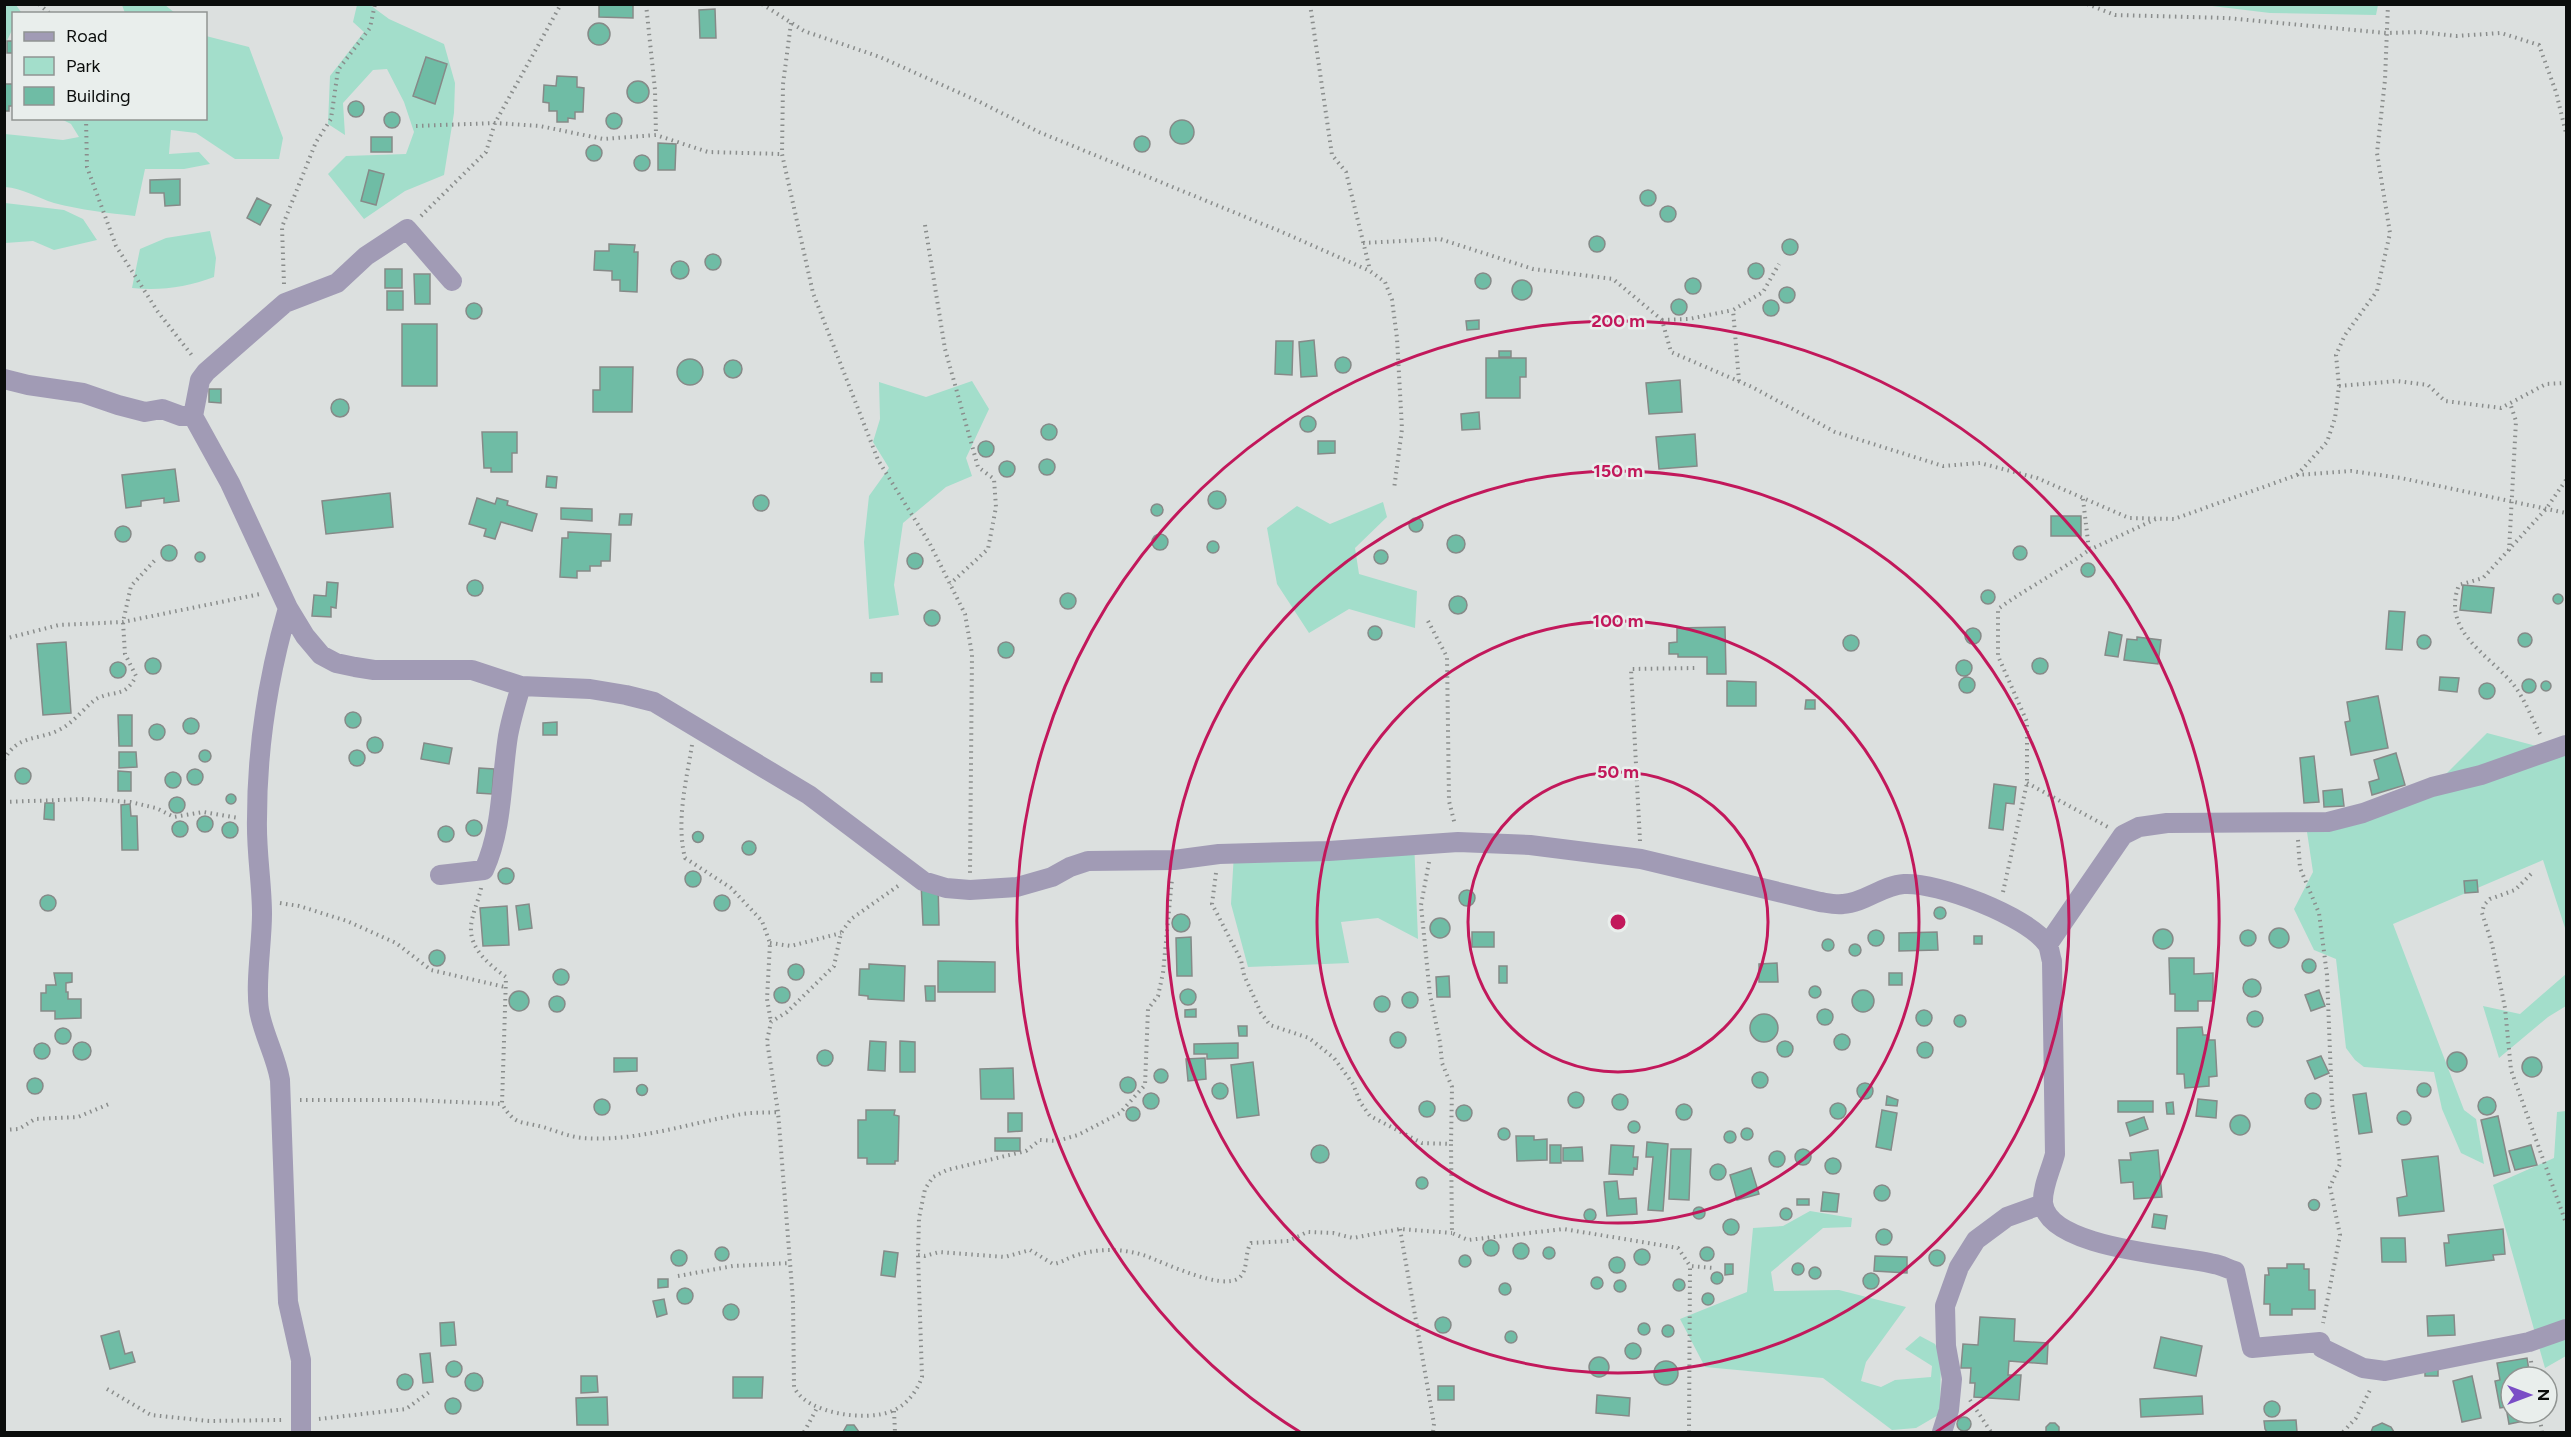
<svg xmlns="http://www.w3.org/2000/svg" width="2571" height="1437" viewBox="0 0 2571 1437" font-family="Figtree,sans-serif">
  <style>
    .green { fill: #a3decb }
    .building { fill: #6fbca5; stroke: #868a88; stroke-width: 1.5 }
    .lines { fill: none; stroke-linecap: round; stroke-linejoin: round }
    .path { stroke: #8a8d8c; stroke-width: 4; stroke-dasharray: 1.5 4.5; stroke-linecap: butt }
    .minor { stroke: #a19bb5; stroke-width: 20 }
    .ring { fill: none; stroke: #c2185b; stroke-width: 3 }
    .centre { fill: #c2185b; stroke: #e9eeec; stroke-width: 3 }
    .ring-label { font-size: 18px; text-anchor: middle; font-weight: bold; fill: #c2185b; stroke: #e9eeec; stroke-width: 5; stroke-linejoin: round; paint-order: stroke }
  </style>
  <rect width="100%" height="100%" fill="#dce0df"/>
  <path class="green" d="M5,4L16,5L21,12L14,14L13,28L5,45Z
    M122,5H165L175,13H125Z
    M357,5H370L389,19L444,44L455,83L454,113L444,175L405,191L364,219L328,174L346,156L406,154L414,132L404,102L387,69L373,70L343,103L345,135L328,124L330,76L364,32L353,22Z
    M2204,5L2378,4V5L2376,15L2270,13Z
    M206,36L249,47L283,138L279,159H235L196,133L171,130L169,154L199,152L210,164L184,169H145L135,216C108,213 81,210 54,203C38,198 22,188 5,187V134L63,140L79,137L71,124L61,119L206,118Z
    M5,203L64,210L83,219L97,240L54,250L33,241L5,243Z
    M210,231L216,258L214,277C187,287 161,291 132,288L140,249L166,238Z
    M972,381L989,409L966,458L972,476L946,487L903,523L894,585L899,615L869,619L864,542L869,496L889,468L873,442L880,419L879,382L926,397Z
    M1383,502L1387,517L1355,548L1359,574L1417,591L1415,628L1349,609L1309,633L1277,584L1267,528L1297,506L1330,524Z
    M2487,733L2566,754V931L2543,860L2393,924L2464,1110L2476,1119L2484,1164L2461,1153L2442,1109L2434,1072L2364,1067L2355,1060L2346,1048L2336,959L2314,950L2294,909L2313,872L2307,832L2420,800Z
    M1414,840L1418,939L1378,918L1341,922L1349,963L1248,967L1231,904L1234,853Z
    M2566,974V1006L2548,1017L2499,1058L2483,1006L2520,1014Z
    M2566,1111V1356L2545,1368L2493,1185L2554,1158L2557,1112Z
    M1810,1211L1852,1218L1851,1227L1823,1228L1771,1272L1774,1291L1839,1290L1906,1307L1866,1362L1861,1381L1881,1387L1895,1380L1931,1377L1932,1366L1905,1349L1920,1336L1935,1344L1941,1356L1940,1414L1916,1428L1892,1430L1823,1378L1705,1367L1680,1319L1747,1292L1753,1228L1783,1226Z"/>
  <path class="building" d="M599,4H633V18L599,17Z
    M715,9L716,38H700L699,10Z
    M588 34a11 11 0 1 1 22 0a11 11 0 1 1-22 0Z
    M7,41H14V53H7Z
    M426,57L447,64L435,104L413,96Z
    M557,76L577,77V87L584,88L583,112H575V119L568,118V122H557V111H549V103L543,102L544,85L556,86Z
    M627 92a11 11 0 1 1 22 0a11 11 0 1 1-22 0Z
    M4,84H13V106H9V111H4Z
    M348 109a8 8 0 1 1 16 0a8 8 0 1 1-16 0Z
    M384 120a8 8 0 1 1 16 0a8 8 0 1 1-16 0Z
    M606 121a8 8 0 1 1 16 0a8 8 0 1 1-16 0Z
    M1170 132a12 12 0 1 1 24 0a12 12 0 1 1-24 0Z
    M1134 144a8 8 0 1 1 16 0a8 8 0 1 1-16 0Z
    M371,137H392V152H371Z
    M658,143L676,144L675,170H658Z
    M586 153a8 8 0 1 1 16 0a8 8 0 1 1-16 0Z
    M634 163a8 8 0 1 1 16 0a8 8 0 1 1-16 0Z
    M369,170L384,174L376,205L361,201Z
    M180,179V205L165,206L164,193H150V180Z
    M1640 198a8 8 0 1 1 16 0a8 8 0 1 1-16 0Z
    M257,198L271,205L260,225L247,218Z
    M1660 214a8 8 0 1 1 16 0a8 8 0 1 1-16 0Z
    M1589 244a8 8 0 1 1 16 0a8 8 0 1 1-16 0Z
    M1782 247a8 8 0 1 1 16 0a8 8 0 1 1-16 0Z
    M609,244L635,245L634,252H638L637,292L620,291V280H612V271L594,270L595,251H609Z
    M705 262a8 8 0 1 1 16 0a8 8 0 1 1-16 0Z
    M671 270a9 9 0 1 1 18 0a9 9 0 1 1-18 0Z
    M1748 271a8 8 0 1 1 16 0a8 8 0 1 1-16 0Z
    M385,269H402V288H385Z
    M1475 281a8 8 0 1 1 16 0a8 8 0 1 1-16 0Z
    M414,274H430V304H415Z
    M1685 286a8 8 0 1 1 16 0a8 8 0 1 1-16 0Z
    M1512 290a10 10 0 1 1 20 0a10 10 0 1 1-20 0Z
    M1779 295a8 8 0 1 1 16 0a8 8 0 1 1-16 0Z
    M387,291H403V310H387Z
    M1671 307a8 8 0 1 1 16 0a8 8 0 1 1-16 0Z
    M1763 308a8 8 0 1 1 16 0a8 8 0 1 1-16 0Z
    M466 311a8 8 0 1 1 16 0a8 8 0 1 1-16 0Z
    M1479,320V329L1467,330L1466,321Z
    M402,324H437V386H402Z
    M1314,340L1317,376L1301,377L1299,342Z
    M1276,341H1293L1292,375L1275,374Z
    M1499,351H1511V357H1499Z
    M1335 365a8 8 0 1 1 16 0a8 8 0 1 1-16 0Z
    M1486,358H1526V377H1520V398H1486Z
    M677 372a13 13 0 1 1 26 0a13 13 0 1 1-26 0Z
    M724 369a9 9 0 1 1 18 0a9 9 0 1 1-18 0Z
    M600,367H633L632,412H593V390H600Z
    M1680,380L1682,412L1649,414L1646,383Z
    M209,389H221V403L209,402Z
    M331 408a9 9 0 1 1 18 0a9 9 0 1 1-18 0Z
    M1479,412L1480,429L1462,430L1461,414Z
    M1300 424a8 8 0 1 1 16 0a8 8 0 1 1-16 0Z
    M1041 432a8 8 0 1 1 16 0a8 8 0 1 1-16 0Z
    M482,432H517V453H512V472H491V468H484Z
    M1695,434L1697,466L1659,469L1656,437Z
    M978 449a8 8 0 1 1 16 0a8 8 0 1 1-16 0Z
    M1318,441H1335V453L1318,454Z
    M1039 467a8 8 0 1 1 16 0a8 8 0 1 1-16 0Z
    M999 469a8 8 0 1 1 16 0a8 8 0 1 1-16 0Z
    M175,469L179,501L164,503V498L141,501V506L126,508L122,475Z
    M547,476L557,477L556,488L546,487Z
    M1208 500a9 9 0 1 1 18 0a9 9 0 1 1-18 0Z
    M390,493L393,527L326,534L322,501Z
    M753 503a8 8 0 1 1 16 0a8 8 0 1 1-16 0Z
    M477,498L495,504L497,498L508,501L507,505L537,514L532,531L501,522L495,539L484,536L486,529L469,524Z
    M1151 510a6 6 0 1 1 12 0a6 6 0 1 1-12 0Z
    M561,508L592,509V521L561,519Z
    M620,514H632L631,525H619Z
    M2051,516H2081V536H2051Z
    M1409 525a7 7 0 1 1 14 0a7 7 0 1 1-14 0Z
    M115 534a8 8 0 1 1 16 0a8 8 0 1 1-16 0Z
    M568,532L611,534L610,561H601V566H590V571H577V578L560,577L562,538H568Z
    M1152 542a8 8 0 1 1 16 0a8 8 0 1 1-16 0Z
    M1447 544a9 9 0 1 1 18 0a9 9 0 1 1-18 0Z
    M1207 547a6 6 0 1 1 12 0a6 6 0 1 1-12 0Z
    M161 553a8 8 0 1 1 16 0a8 8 0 1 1-16 0Z
    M2013 553a7 7 0 1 1 14 0a7 7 0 1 1-14 0Z
    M1374 557a7 7 0 1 1 14 0a7 7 0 1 1-14 0Z
    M195 557a5 5 0 1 1 10 0a5 5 0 1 1-10 0Z
    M907 561a8 8 0 1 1 16 0a8 8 0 1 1-16 0Z
    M2081 570a7 7 0 1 1 14 0a7 7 0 1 1-14 0Z
    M467 588a8 8 0 1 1 16 0a8 8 0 1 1-16 0Z
    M327,582L338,583L336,608L331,607V617L312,616L314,595L326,596Z
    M2463,585L2494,588L2491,613L2460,610Z
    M1981 597a7 7 0 1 1 14 0a7 7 0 1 1-14 0Z
    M1060 601a8 8 0 1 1 16 0a8 8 0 1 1-16 0Z
    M2553 599a5 5 0 1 1 10 0a5 5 0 1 1-10 0Z
    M1449 605a9 9 0 1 1 18 0a9 9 0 1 1-18 0Z
    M924 618a8 8 0 1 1 16 0a8 8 0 1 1-16 0Z
    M2389,611L2405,612L2402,650L2386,649Z
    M1368 633a7 7 0 1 1 14 0a7 7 0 1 1-14 0Z
    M1725,627L1726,674H1707V657H1678V654H1669V643L1677,642V628Z
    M1965 636a8 8 0 1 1 16 0a8 8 0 1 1-16 0Z
    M2109,632L2122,635L2118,657L2105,655Z
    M2518 640a7 7 0 1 1 14 0a7 7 0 1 1-14 0Z
    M1843 643a8 8 0 1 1 16 0a8 8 0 1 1-16 0Z
    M2417 642a7 7 0 1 1 14 0a7 7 0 1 1-14 0Z
    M2137,637L2161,640L2158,664L2124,660L2127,639L2137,640Z
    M998 650a8 8 0 1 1 16 0a8 8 0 1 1-16 0Z
    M66,642L71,713L43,715L37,644Z
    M2032 666a8 8 0 1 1 16 0a8 8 0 1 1-16 0Z
    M145 666a8 8 0 1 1 16 0a8 8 0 1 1-16 0Z
    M1956 668a8 8 0 1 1 16 0a8 8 0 1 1-16 0Z
    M110 670a8 8 0 1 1 16 0a8 8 0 1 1-16 0Z
    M871,673H882V682H871Z
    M2440,677L2459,678L2457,692L2439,690Z
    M1959 685a8 8 0 1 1 16 0a8 8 0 1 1-16 0Z
    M2522 686a7 7 0 1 1 14 0a7 7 0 1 1-14 0Z
    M1727,681L1756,682V706H1727Z
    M2541 686a5 5 0 1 1 10 0a5 5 0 1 1-10 0Z
    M2479 691a8 8 0 1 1 16 0a8 8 0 1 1-16 0Z
    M2378,696L2388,748L2351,755L2345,722L2350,721L2347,702Z
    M1806,700H1815V709H1805Z
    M345 720a8 8 0 1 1 16 0a8 8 0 1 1-16 0Z
    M118,715H132V746H119Z
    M183 726a8 8 0 1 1 16 0a8 8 0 1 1-16 0Z
    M557,722V735H543V723Z
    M149 732a8 8 0 1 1 16 0a8 8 0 1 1-16 0Z
    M367 745a8 8 0 1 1 16 0a8 8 0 1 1-16 0Z
    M424,743L452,748L449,764L421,759Z
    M199 756a6 6 0 1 1 12 0a6 6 0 1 1-12 0Z
    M349 758a8 8 0 1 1 16 0a8 8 0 1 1-16 0Z
    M119,752H136L137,767L119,768Z
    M2396,753L2405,785L2372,795L2369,782L2379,779L2374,760Z
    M2314,756L2319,802L2304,803L2300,758Z
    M479,768L494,769L492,794L477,793Z
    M15 776a8 8 0 1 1 16 0a8 8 0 1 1-16 0Z
    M187 777a8 8 0 1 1 16 0a8 8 0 1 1-16 0Z
    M118,771L131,772V791H118Z
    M165 780a8 8 0 1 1 16 0a8 8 0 1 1-16 0Z
    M1994,784L2016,787L2014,804L2006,803L2003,830L1989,828Z
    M2342,789L2344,806L2324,807L2323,791Z
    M226 799a5 5 0 1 1 10 0a5 5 0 1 1-10 0Z
    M169 805a8 8 0 1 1 16 0a8 8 0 1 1-16 0Z
    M45,803H54V820L44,819Z
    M130,804L131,816H137L138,850H122L121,805Z
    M197 824a8 8 0 1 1 16 0a8 8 0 1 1-16 0Z
    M466 828a8 8 0 1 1 16 0a8 8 0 1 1-16 0Z
    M172 829a8 8 0 1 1 16 0a8 8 0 1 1-16 0Z
    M222 830a8 8 0 1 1 16 0a8 8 0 1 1-16 0Z
    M438 834a8 8 0 1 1 16 0a8 8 0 1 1-16 0Z
    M692.5 837a5.5 5.5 0 1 1 11 0a5.5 5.5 0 1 1-11 0Z
    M742 848a7 7 0 1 1 14 0a7 7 0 1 1-14 0Z
    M498 876a8 8 0 1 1 16 0a8 8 0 1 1-16 0Z
    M685 879a8 8 0 1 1 16 0a8 8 0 1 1-16 0Z
    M2477,880L2478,892L2465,893L2464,881Z
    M921,882H938L939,925H923Z
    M1459 898a8 8 0 1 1 16 0a8 8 0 1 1-16 0Z
    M714 903a8 8 0 1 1 16 0a8 8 0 1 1-16 0Z
    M40 903a8 8 0 1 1 16 0a8 8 0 1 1-16 0Z
    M529,904L532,928L519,930L516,906Z
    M507,906L509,945L483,946L480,908Z
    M1934 913a6 6 0 1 1 12 0a6 6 0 1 1-12 0Z
    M1172 923a9 9 0 1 1 18 0a9 9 0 1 1-18 0Z
    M1430 928a10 10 0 1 1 20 0a10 10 0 1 1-20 0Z
    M2269 938a10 10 0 1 1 20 0a10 10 0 1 1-20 0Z
    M2153 939a10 10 0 1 1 20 0a10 10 0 1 1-20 0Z
    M2240 938a8 8 0 1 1 16 0a8 8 0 1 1-16 0Z
    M1868 938a8 8 0 1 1 16 0a8 8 0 1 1-16 0Z
    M1472,932H1494V947H1472Z
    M1937,932L1938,950L1899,951V933Z
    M1974,936H1982V944H1974Z
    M1191,937L1192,976H1177L1176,938Z
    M1822 945a6 6 0 1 1 12 0a6 6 0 1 1-12 0Z
    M1849 950a6 6 0 1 1 12 0a6 6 0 1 1-12 0Z
    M429 958a8 8 0 1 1 16 0a8 8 0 1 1-16 0Z
    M2169,958H2194V974L2213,973V1001H2198V1011H2175V994H2170Z
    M2302 966a7 7 0 1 1 14 0a7 7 0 1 1-14 0Z
    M938,961L995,962V992H938Z
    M1777,963L1778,982H1759V964Z
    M788 972a8 8 0 1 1 16 0a8 8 0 1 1-16 0Z
    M869,964L905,966L904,1001L868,999V996L859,995L860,969H869Z
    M1499,966H1507V983H1499Z
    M553 977a8 8 0 1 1 16 0a8 8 0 1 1-16 0Z
    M54,973H72V982L66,983V992H68V999H81V1018L55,1019V1011H41V993H46V985H56Z
    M1889,973H1902V985H1889Z
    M1449,976L1450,997H1437L1436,977Z
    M2243 988a9 9 0 1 1 18 0a9 9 0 1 1-18 0Z
    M925,986H935V1001H926Z
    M1809 992a6 6 0 1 1 12 0a6 6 0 1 1-12 0Z
    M774 995a8 8 0 1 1 16 0a8 8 0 1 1-16 0Z
    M1180 997a8 8 0 1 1 16 0a8 8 0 1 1-16 0Z
    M2319,990L2325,1006L2311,1011L2305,995Z
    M1852 1001a11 11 0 1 1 22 0a11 11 0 1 1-22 0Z
    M509 1001a10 10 0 1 1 20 0a10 10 0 1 1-20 0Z
    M1402 1000a8 8 0 1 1 16 0a8 8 0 1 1-16 0Z
    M549 1004a8 8 0 1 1 16 0a8 8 0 1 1-16 0Z
    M1374 1004a8 8 0 1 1 16 0a8 8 0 1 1-16 0Z
    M1196,1009V1017H1185V1010Z
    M1817 1017a8 8 0 1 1 16 0a8 8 0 1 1-16 0Z
    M1916 1018a8 8 0 1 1 16 0a8 8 0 1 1-16 0Z
    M2247 1019a8 8 0 1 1 16 0a8 8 0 1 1-16 0Z
    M1750 1028a14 14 0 1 1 28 0a14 14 0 1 1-28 0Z
    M1954 1021a6 6 0 1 1 12 0a6 6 0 1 1-12 0Z
    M1238,1026H1247V1036H1239Z
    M2202,1027L2203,1035H2209V1040H2215L2217,1076L2209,1077V1086L2185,1088L2184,1074H2177V1028Z
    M55 1036a8 8 0 1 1 16 0a8 8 0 1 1-16 0Z
    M1390 1040a8 8 0 1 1 16 0a8 8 0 1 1-16 0Z
    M1834 1042a8 8 0 1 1 16 0a8 8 0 1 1-16 0Z
    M870,1041L886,1042L885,1071L868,1070Z
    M900,1041L915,1042V1072H900Z
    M1777 1049a8 8 0 1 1 16 0a8 8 0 1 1-16 0Z
    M73 1051a9 9 0 1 1 18 0a9 9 0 1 1-18 0Z
    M1917 1050a8 8 0 1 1 16 0a8 8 0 1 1-16 0Z
    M1238,1043V1058L1207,1059V1054H1194V1044Z
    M34 1051a8 8 0 1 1 16 0a8 8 0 1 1-16 0Z
    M817 1058a8 8 0 1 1 16 0a8 8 0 1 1-16 0Z
    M2447 1062a10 10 0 1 1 20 0a10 10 0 1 1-20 0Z
    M2321,1056L2329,1073L2315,1079L2307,1061Z
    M2522 1067a10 10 0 1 1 20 0a10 10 0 1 1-20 0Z
    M614,1058H637V1071L614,1072Z
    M1205,1058L1206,1079L1188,1081L1186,1059Z
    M1253,1062L1259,1115L1237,1118L1231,1065Z
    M1013,1068L1014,1099H981L980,1069Z
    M1154 1076a7 7 0 1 1 14 0a7 7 0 1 1-14 0Z
    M1752 1080a8 8 0 1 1 16 0a8 8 0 1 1-16 0Z
    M1120 1085a8 8 0 1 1 16 0a8 8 0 1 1-16 0Z
    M27 1086a8 8 0 1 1 16 0a8 8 0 1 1-16 0Z
    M1212 1091a8 8 0 1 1 16 0a8 8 0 1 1-16 0Z
    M1857 1091a8 8 0 1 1 16 0a8 8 0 1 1-16 0Z
    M2417 1090a7 7 0 1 1 14 0a7 7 0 1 1-14 0Z
    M636.5 1090a5.5 5.5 0 1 1 11 0a5.5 5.5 0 1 1-11 0Z
    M1568 1100a8 8 0 1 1 16 0a8 8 0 1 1-16 0Z
    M2366,1093L2372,1132L2359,1134L2353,1095Z
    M1143 1101a8 8 0 1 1 16 0a8 8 0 1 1-16 0Z
    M2305 1101a8 8 0 1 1 16 0a8 8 0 1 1-16 0Z
    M1612 1102a8 8 0 1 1 16 0a8 8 0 1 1-16 0Z
    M1887,1096L1898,1100L1897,1106L1886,1105Z
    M2478 1106a9 9 0 1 1 18 0a9 9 0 1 1-18 0Z
    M594 1107a8 8 0 1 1 16 0a8 8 0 1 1-16 0Z
    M2198,1099L2217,1101L2216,1118L2196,1116Z
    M2118,1101H2153V1112H2118Z
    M1419 1109a8 8 0 1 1 16 0a8 8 0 1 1-16 0Z
    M2173,1102L2174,1114H2167L2166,1103Z
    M1830 1111a8 8 0 1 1 16 0a8 8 0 1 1-16 0Z
    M1676 1112a8 8 0 1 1 16 0a8 8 0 1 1-16 0Z
    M1456 1113a8 8 0 1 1 16 0a8 8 0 1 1-16 0Z
    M1126 1114a7 7 0 1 1 14 0a7 7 0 1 1-14 0Z
    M866,1110H895L894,1115L899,1116L898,1161H895V1164H867V1158H858V1120H866Z
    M1882,1110L1897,1113L1891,1150L1876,1147Z
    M2397 1118a7 7 0 1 1 14 0a7 7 0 1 1-14 0Z
    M1008,1113H1022V1131L1008,1132Z
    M2230 1125a10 10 0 1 1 20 0a10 10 0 1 1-20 0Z
    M2498,1116L2510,1172L2494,1176L2481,1120Z
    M2144,1117L2148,1129L2130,1136L2126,1123Z
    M1628 1127a6 6 0 1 1 12 0a6 6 0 1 1-12 0Z
    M1498 1134a6 6 0 1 1 12 0a6 6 0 1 1-12 0Z
    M1741 1134a6 6 0 1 1 12 0a6 6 0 1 1-12 0Z
    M1724 1137a6 6 0 1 1 12 0a6 6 0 1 1-12 0Z
    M1516,1136H1534V1140L1547,1139V1160L1517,1161Z
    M995,1138H1020V1151H995Z
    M1647,1142L1668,1144L1663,1211L1648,1210L1653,1157H1646Z
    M1311 1154a9 9 0 1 1 18 0a9 9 0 1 1-18 0Z
    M1550,1145H1561V1163H1550Z
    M1611,1145L1634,1146L1633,1157H1638L1637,1169L1634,1168L1633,1175L1609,1174Z
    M2531,1145L2537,1165L2515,1170L2509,1151Z
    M1582,1147L1583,1161H1563V1148Z
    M1671,1149H1691L1689,1200L1669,1199Z
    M1795 1157a8 8 0 1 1 16 0a8 8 0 1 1-16 0Z
    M2158,1150L2162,1197L2134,1199L2133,1182L2121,1183L2119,1160H2131L2130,1153Z
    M1769 1159a8 8 0 1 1 16 0a8 8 0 1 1-16 0Z
    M2438,1156L2444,1211L2399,1216L2397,1198L2407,1196L2402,1160Z
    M1825 1166a8 8 0 1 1 16 0a8 8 0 1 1-16 0Z
    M1710 1172a8 8 0 1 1 16 0a8 8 0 1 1-16 0Z
    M1751,1168L1759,1194L1737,1200L1730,1175Z
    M1416 1183a6 6 0 1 1 12 0a6 6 0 1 1-12 0Z
    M1617,1181L1619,1199L1636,1198L1637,1214L1607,1216L1604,1182Z
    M1874 1193a8 8 0 1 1 16 0a8 8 0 1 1-16 0Z
    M1823,1192L1839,1194L1837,1212L1821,1211Z
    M1797,1199H1809V1205H1797Z
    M2308.5 1205a5.5 5.5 0 1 1 11 0a5.5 5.5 0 1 1-11 0Z
    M1693 1213a6 6 0 1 1 12 0a6 6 0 1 1-12 0Z
    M1780 1214a6 6 0 1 1 12 0a6 6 0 1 1-12 0Z
    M1584 1215a6 6 0 1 1 12 0a6 6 0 1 1-12 0Z
    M2154,1214L2167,1216L2165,1229L2152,1227Z
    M1723 1227a8 8 0 1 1 16 0a8 8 0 1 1-16 0Z
    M2503,1229L2505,1254L2493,1255L2494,1260L2446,1266L2444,1243H2449L2448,1235Z
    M1876 1237a8 8 0 1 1 16 0a8 8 0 1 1-16 0Z
    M2381,1238H2405L2406,1262H2382Z
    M1483 1248a8 8 0 1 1 16 0a8 8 0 1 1-16 0Z
    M1513 1251a8 8 0 1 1 16 0a8 8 0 1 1-16 0Z
    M1700 1254a7 7 0 1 1 14 0a7 7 0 1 1-14 0Z
    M1543 1253a6 6 0 1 1 12 0a6 6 0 1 1-12 0Z
    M715 1254a7 7 0 1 1 14 0a7 7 0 1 1-14 0Z
    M1634 1257a8 8 0 1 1 16 0a8 8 0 1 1-16 0Z
    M671 1258a8 8 0 1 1 16 0a8 8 0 1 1-16 0Z
    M1929 1258a8 8 0 1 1 16 0a8 8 0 1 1-16 0Z
    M884,1251L898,1253L895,1277L881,1275Z
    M1459 1261a6 6 0 1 1 12 0a6 6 0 1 1-12 0Z
    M1875,1256L1907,1257V1273L1874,1271Z
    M1609 1265a8 8 0 1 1 16 0a8 8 0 1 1-16 0Z
    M1792 1269a6 6 0 1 1 12 0a6 6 0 1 1-12 0Z
    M1725,1264H1733V1274L1725,1275Z
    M2287,1264H2304V1269H2309V1290H2315V1309H2292V1315H2270V1304H2264L2265,1275H2269L2268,1268H2287Z
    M1809 1273a6 6 0 1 1 12 0a6 6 0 1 1-12 0Z
    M1711 1278a6 6 0 1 1 12 0a6 6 0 1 1-12 0Z
    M1863 1281a8 8 0 1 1 16 0a8 8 0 1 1-16 0Z
    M1591 1283a6 6 0 1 1 12 0a6 6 0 1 1-12 0Z
    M658,1279H668V1287L658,1288Z
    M1673 1285a6 6 0 1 1 12 0a6 6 0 1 1-12 0Z
    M1614 1286a6 6 0 1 1 12 0a6 6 0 1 1-12 0Z
    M1499 1289a6 6 0 1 1 12 0a6 6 0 1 1-12 0Z
    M677 1296a8 8 0 1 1 16 0a8 8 0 1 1-16 0Z
    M1702 1299a6 6 0 1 1 12 0a6 6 0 1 1-12 0Z
    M664,1299L667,1314L657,1317L653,1301Z
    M723 1312a8 8 0 1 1 16 0a8 8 0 1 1-16 0Z
    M2454,1315L2455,1335L2428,1336L2427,1316Z
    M1980,1317L2015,1319L2014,1341L2048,1343L2047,1364L2009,1361L2008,1375H2021L2019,1400L1974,1397L1975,1383H1970L1971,1368H1961L1963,1344L1978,1345Z
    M1435 1325a8 8 0 1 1 16 0a8 8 0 1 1-16 0Z
    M454,1322L456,1345L441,1346L440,1323Z
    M1638 1329a6 6 0 1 1 12 0a6 6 0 1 1-12 0Z
    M1662 1331a6 6 0 1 1 12 0a6 6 0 1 1-12 0Z
    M1505 1337a6 6 0 1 1 12 0a6 6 0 1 1-12 0Z
    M119,1331L125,1354L132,1352L135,1362L110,1369L101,1336Z
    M2161,1337L2202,1346L2196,1376L2154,1368Z
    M1625 1351a8 8 0 1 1 16 0a8 8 0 1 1-16 0Z
    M430,1353L433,1382L423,1383L420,1354Z
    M1589 1367a10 10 0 1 1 20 0a10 10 0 1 1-20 0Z
    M2527,1358L2530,1377H2511V1413H2537L2538,1418L2509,1424L2506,1407L2500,1408L2495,1381L2500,1380L2497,1363Z
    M1654 1373a12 12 0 1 1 24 0a12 12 0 1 1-24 0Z
    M446 1369a8 8 0 1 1 16 0a8 8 0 1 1-16 0Z
    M2425,1365H2438V1376H2425Z
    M465 1382a9 9 0 1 1 18 0a9 9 0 1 1-18 0Z
    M397 1382a8 8 0 1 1 16 0a8 8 0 1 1-16 0Z
    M581,1376H597L598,1392L581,1393Z
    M2472,1376L2481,1418L2462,1422L2453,1381Z
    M733,1377H763L762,1398H733Z
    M1438,1386H1454V1400H1438Z
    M1597,1395L1630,1398L1629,1416L1596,1413Z
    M2202,1396L2203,1414L2141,1417L2140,1399Z
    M607,1397L608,1425H577L576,1398Z
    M445 1406a8 8 0 1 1 16 0a8 8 0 1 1-16 0Z
    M2264 1409a8 8 0 1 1 16 0a8 8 0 1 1-16 0Z
    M1957 1424a7 7 0 1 1 14 0a7 7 0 1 1-14 0Z
    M2296,1420L2297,1432H2267L2265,1429L2264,1421Z
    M2050,1423H2055L2059,1427V1432H2046V1427Z
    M2382,1423L2391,1427L2394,1432H2371L2373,1427Z
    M847,1425H854L859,1432H843Z"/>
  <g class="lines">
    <path class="path" d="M39,4L50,14
      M646,4L655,90L656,135
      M762,4L804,31L880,57L980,102L1039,132L1282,232L1370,271L1385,282L1392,300L1397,338L1402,429L1394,489
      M1310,4L1332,155L1346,172L1370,270
      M2087,4L2115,15L2227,18L2386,33L2420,32L2456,36L2501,33L2539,45L2556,92L2566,133
      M791,23L783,84L782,154L813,293L878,460L930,544L965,614L972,654L970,873
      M86,118L87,167L116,246L158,312L194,358
      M416,126L495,123L540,126L603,139L656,135L708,152L782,154
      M421,216L486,152L495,123L561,4
      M925,225L945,349L978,467L994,479L996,507L988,549L950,584
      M1363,243L1440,239L1533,269L1613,279L1662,320L1671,352L1752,387L1835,432L1943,466L1980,463L2037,478L2129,518L2174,519L2297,475L2351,471L2401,478L2566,513
      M284,284L282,227L316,142L331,119L338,70L370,28L375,4
      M1662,320L1689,319L1733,310
      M1739,381L1733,310L1763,292L1779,264
      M2339,386L2397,381L2428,385L2445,401L2501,408L2546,384L2566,383
      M2297,475L2327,442L2335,418L2339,386L2336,355L2345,335L2377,291L2390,233L2377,153L2385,80L2388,4
      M2089,550L2156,519
      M2509,551L2516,421L2510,403
      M1428,621L1447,657L1449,801L1455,825
      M4,639L59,625L123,622L260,594
      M2540,734C2532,718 2524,698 2513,684C2488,654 2441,631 2459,585L2483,578L2546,509L2566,480
      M692,745C686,782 676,822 685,858L731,888L762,921L770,943L767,999L771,1022
      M4,760C18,734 37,741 59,730C74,723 87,704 98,698C115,690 125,698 136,676L125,654L123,622L131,586L156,559
      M2027,783L2108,827
      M4,802L86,799L130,802L156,808L174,817L203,812L238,818
      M2298,840L2300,868L2319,913L2327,975L2332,1103L2340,1164L2330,1187L2340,1235L2323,1323
      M1640,841L1631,669L1695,668
      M1429,862L1421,905L1430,995L1440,1042L1442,1063L1452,1087L1451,1144
      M1216,873L1212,904L1241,960L1244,975L1261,1013L1270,1025L1309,1038L1334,1058L1353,1084L1360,1102L1370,1116L1422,1143L1451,1144L1452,1233L1468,1240L1564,1229L1678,1248L1690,1266L1714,1268
      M2531,874L2515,890L2490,899L2484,905L2482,913L2492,944L2505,1008L2511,1070L2566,1223
      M898,886L851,919L841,933L834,966L787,1012L771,1022L767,1041L778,1112L793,1300L794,1387C806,1414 867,1422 892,1411C907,1405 917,1391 922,1377L918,1255L919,1218L925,1189L933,1177L947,1170L1026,1151L1040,1140L1057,1141L1078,1135L1120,1113L1145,1085L1148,1009L1158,996L1163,973L1172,879
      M481,888C479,899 474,909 472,920C466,946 487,963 506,977L502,1104C515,1126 521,1121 543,1127C556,1131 570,1137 583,1138C635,1142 686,1124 737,1115C750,1112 764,1113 778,1112
      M2003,892L2027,783V722L1998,656V609C2027,588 2059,572 2089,550L2083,499
      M280,903L299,906L347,921L396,943L431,970L505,987
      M770,943L791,946L841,933
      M300,1100H412L502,1104
      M4,1130L19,1129L35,1119L78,1117L109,1104
      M1400,1229L1434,1424L1433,1432
      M918,1255L925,1256L939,1252L1005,1257L1030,1250L1053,1264C1061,1263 1066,1259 1074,1256C1097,1248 1123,1248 1146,1256C1165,1263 1222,1291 1239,1278C1249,1270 1244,1253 1251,1243L1289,1241L1307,1232L1333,1233L1353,1238L1400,1229L1452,1233
      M678,1276L733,1266L791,1263
      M2531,1361L2533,1377
      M107,1389L151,1415L209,1421L282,1420
      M1970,1400L1991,1432
      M894,1411L895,1432
      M2539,1413L2542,1432
      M319,1419L406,1409L432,1390
      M804,1432L817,1408
      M1689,1432L1690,1266
      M2343,1432L2356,1418L2371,1388"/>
    <path class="minor" d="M4,379L28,385L83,393L118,405L145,412L162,409L181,416H193L230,483L288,608L305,636L321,655L336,663L355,667L374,670H472L521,686L590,689L626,695L654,702L809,795L923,881L946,888L970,890L1017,887L1052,877L1070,867L1088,861L1174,860L1219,854L1329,851L1458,842L1530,845L1641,859L1820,902C1827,903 1835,905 1843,904C1864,903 1883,885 1904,884C1938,882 2027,916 2047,944C2050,948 2050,956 2052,961L2055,1154C2051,1170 2042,1187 2043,1203C2049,1249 2178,1255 2214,1264C2221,1265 2228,1269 2235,1271L2252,1348L2320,1342L2322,1348L2363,1368L2385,1371L2529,1342L2566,1329
      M193,416L200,380L206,372L285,303L337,283L366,256L407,229L452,281
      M288,608C268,677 257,748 257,819C256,851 262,883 262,914C262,944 255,982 259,1010C263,1034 276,1056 280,1080L288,1302L301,1360V1432
      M440,875L484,870C503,828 501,780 508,736C511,719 516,703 521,686
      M2048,944L2123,835L2139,827L2167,823L2328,822L2363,813L2432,787L2481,775L2566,745
      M1942,1432L1949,1410L1952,1379L1946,1346L1945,1306L1959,1267L1976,1240L2007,1217L2043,1204"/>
  </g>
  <g class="ring">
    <circle cx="1618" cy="922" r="150"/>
    <circle cx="1618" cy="922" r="301"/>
    <circle cx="1618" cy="922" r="451"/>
    <path d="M1300 1432A601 601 0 1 1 1936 1432"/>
  </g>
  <circle cx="1618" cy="922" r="9" class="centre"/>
  <g class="ring-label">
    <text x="1618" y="327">200 m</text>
    <text x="1618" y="477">150 m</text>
    <text x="1618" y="627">100 m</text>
    <text x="1618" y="778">50 m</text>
  </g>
  <rect width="2571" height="1437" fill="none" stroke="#0b0d0c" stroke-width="12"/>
  <rect x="12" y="12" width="195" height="108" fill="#e9eeec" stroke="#909492" stroke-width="1.5"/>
  <rect x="24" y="32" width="30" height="9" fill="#a19bb5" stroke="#909492" stroke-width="1.5"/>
  <text x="66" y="42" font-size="18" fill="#0b0d0c">Road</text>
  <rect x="24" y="57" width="30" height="18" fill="#a3decb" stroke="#909492" stroke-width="1.5"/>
  <text x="66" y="72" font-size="18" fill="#0b0d0c">Park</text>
  <rect x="24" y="87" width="30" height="18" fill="#6fbca5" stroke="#909492" stroke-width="1.5"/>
  <text x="66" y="102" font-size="18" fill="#0b0d0c">Building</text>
  <g transform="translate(2529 1395) rotate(90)"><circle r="28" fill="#e9eeec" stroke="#909492" stroke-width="1.5"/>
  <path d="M0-4.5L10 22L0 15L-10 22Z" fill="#7a4dc6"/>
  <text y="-9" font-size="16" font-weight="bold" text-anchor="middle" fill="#0b0d0c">N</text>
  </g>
</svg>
